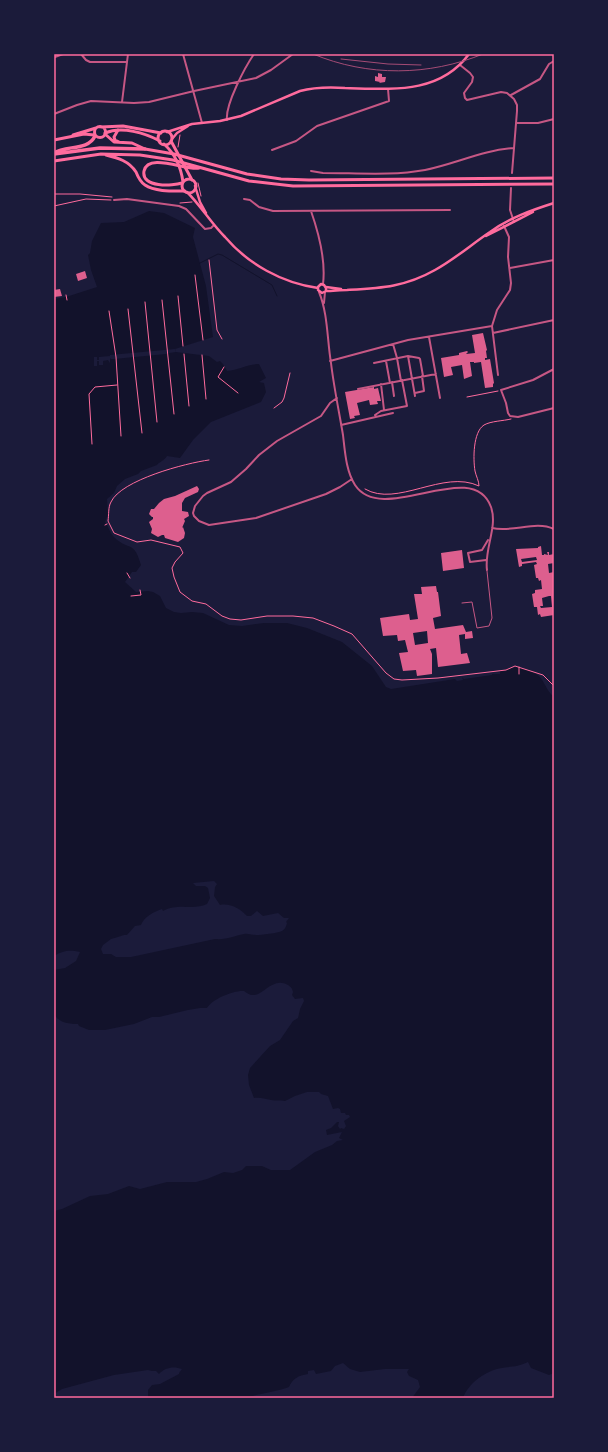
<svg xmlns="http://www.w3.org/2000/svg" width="608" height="1452" viewBox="0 0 608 1452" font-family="'Open Sans',sans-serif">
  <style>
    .water { fill: #12122b; fill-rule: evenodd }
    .pier { fill: #1b1b3a }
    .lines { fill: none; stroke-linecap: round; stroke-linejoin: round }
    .stream { stroke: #12122b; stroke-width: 1 }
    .building { fill: #dd5f8e; fill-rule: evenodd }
    .path { stroke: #ff6b9d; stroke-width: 1 }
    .service { stroke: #c65784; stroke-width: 1 }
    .minor { stroke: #c65784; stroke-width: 2 }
    .secondary { stroke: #ff6b9d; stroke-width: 2.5 }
    .primary { stroke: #ff6b9d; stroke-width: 3 }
    .trunk { stroke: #ff6b9d; stroke-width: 3 }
    .motorway { stroke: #ff6b9d; stroke-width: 3.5 }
    .rail { stroke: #a44b75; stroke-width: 1 }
    .neatline { fill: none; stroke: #ff6b9d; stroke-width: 1.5 }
  </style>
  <rect width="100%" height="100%" fill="#1b1b3a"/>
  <path class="water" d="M149,211L164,213L195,228L193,237L206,286L213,337L175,349L176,352L209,356L217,362L220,361L223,364L227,371C238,370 248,364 259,364L266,378L259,382L264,383L266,392L261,402L211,422L193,440L180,458L167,456C164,461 159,462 157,465L141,471L138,474L125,479L117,486L114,493L107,499L108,514L105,522C109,527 110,534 115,538C129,551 134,540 141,565L136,572H132L125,582L136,592L148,591L153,592L160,596L166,608L174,612L181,613L192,612L203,613L229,625L242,626L264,623H287L307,628L342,642L372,666L386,687L391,689L455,679L457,681L463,680L462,677L464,679L492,675V674H500V671C507,671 510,668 515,667C519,667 524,669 528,670C546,676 542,686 554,697V1373L549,1375L531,1368L528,1362C516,1368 508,1366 497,1369C483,1373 468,1384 463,1398H412L420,1387L418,1380L409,1376L407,1372L409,1369H385L360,1372L350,1369L343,1363L335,1366L331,1371L316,1374L314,1370L308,1371V1374C298,1376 293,1378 289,1387C276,1392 262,1393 249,1397L148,1398V1390L152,1385L160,1384L179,1374V1373L182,1369C174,1366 165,1367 159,1374L156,1371H152L148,1370L114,1375L62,1389L54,1394V1211L62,1209L90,1196L108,1194L129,1186L140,1189L167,1182H196L207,1179L224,1172L233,1173L242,1170L246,1166H262L271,1170H290L315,1152L332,1145L337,1141L343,1140L339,1138L342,1132L327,1135L326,1130L331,1128L337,1122H339L338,1126L340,1129L341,1128L344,1129L346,1126L344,1121L350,1117L349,1115H346L345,1113H341L340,1109L338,1108L333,1109L328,1096L321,1094L319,1092H307L295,1096L285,1101C280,1100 276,1101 271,1100C265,1099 260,1097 254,1098L249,1085L248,1075L250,1068L270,1046L280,1040L293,1021L298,1018L300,1009L304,1001L303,998L295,999L292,995L293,992C292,988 291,987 288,985C273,976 263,996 253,995C249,995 247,993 244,991C234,990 212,999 207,1008H200L188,1010L159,1017H152L134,1024L105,1030H89L79,1026L78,1024C69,1024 59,1023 54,1014V995L56,992L54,990V970L65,968L76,961L80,952C70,950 64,950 54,956V299L66,297L97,287L91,270L88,255L90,253L92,241L101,223L124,222ZM214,881L217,884L215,887L214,896L220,905C231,903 240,909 247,916H251L257,911L263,916L278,913L284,918H289L286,922L287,923C286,927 285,929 282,931C278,933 261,935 256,935C252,935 248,933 244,934C233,936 227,940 215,939L131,957H116L111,954H103L101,949L103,945L111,939L118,937L124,935H127L135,926L141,925C144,917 153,912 162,909L163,911C180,902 192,911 207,904L210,898L208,888L205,886H196L193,883Z"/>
  <path class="pier" d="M175,349L176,352L169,353L166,354L114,359H111L110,358V363L108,360L103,361V365H99V361H97V366H94V357H97V360H99V357L110,356V355Z"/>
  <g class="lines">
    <path class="stream" d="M200,263L218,254L222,255L272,285L277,296"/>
  </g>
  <path class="building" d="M378,73L382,74V77H386L385,82L379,83L380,82L375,81V76L378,77Z
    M85,271L87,278L78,281L76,274Z
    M60,289L62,296L54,297V290Z
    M483,333L487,350L486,351L487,358H485V360L490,359L494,383L493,384V387L485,388L481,362L474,363V362H470L472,376L464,379L462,365L451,367L453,375L444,377L441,358L459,355V353L467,351L468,352L466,354L475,353L472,335Z
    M374,387V389L378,388L381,401H377L378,404L370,405L369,400L357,403L360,415L354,416L355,418L350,419L345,392Z
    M197,486L199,489L198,492L185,498L182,503V511L188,512L189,516L184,519L185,521L182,528L183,527L185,533L184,538L178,542L165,538L164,535H162L158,537L151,533L152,529L149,522L153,519V517H152L149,514L151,509H154L159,503L164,499L175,496Z
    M541,546L542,555H544V554L548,555L547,552H549V555L554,554V563L548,564L549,573L554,572V615L541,617L540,614L538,615L537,607H534L532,594L535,593V590L542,589L541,580L539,581L538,578H536L534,565L537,564L536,562L522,564V566L519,567L516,549L538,548V547ZM536,557L537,560L522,562L521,559ZM549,596H551L552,607L541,608L540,606H543L542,598Z
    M462,550L464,568L443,571L441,553Z
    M436,586L437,592H438L441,616L433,618L435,629L463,625L466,632L472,631L473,638L465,639V634L459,635L461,654L467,653L470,663L438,667L436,648L430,649L432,654V674L417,676L416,670L403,671L399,653L408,652L405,640L398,641L397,635L383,636L380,618L409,614L410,620L418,619L414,594H422L421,587ZM427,631L428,643L415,645L413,633Z"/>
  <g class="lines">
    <path class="path" d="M178,147L180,135
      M198,183L201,196
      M54,194H80L112,197
      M180,203L192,202
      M54,206L86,199L111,200
      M209,260L217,330L222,339
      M195,275L203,340
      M66,295L67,300
      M178,296L183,346
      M162,300L174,414
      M145,302L157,422
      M128,309L142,433
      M109,311L116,357L121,436
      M184,354L189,406
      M202,355L206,399
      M224,367L218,377L238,393
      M467,397L498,391
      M274,408L282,402L284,398L290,373
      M92,444L89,394L95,387L117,385
      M209,460C186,463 121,480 111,502C108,507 109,515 108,521L114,533L137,542L151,540L180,547L183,553L175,562L172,568L174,577L180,592L192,601L206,604L222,616L230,619L241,620L267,616H293L313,618L334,626L352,634L386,673L394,679L402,680L438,678L506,670L515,666L543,675L554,686
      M365,489C397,508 443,469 479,486C479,481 476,476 475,471C473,459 473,432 484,425C491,421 503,421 511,419
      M105,525L107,524
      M127,573L130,578
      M131,596L141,595L140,590
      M519,674V667"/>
    <path class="service" d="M462,603L472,602L477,628L489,626L492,618L487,571"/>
    <path class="minor" d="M81,54L86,60L90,62H126
      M183,54L202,123
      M55,57L63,54
      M460,65L470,73L473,77L472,82L464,93L465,98L467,100L501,92L507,93L514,99L517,105V111L512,173
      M511,95L540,79L549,64L554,61
      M122,102L128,54
      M54,114L77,105L91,101L134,103L149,102L194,91L256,78L271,70L293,54
      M227,120C225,105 245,67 254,54
      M516,123H538L554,119
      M272,150L296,141L317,126L389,101L388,89
      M311,171L323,173C357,173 392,176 425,170C455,164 483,150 514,148
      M511,188L510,210L514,222
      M244,199L250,200L259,207L273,211L450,210
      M114,200L127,199L179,206L186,209L205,229L211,228L214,225
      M311,211C319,234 326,260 323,284
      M510,268L554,260
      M319,292C328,314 327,339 331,363C334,388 339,411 343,435C345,452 346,471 355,485C383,527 472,456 491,507C498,527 484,549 487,570
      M324,303L325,292
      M493,333L554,320
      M429,337L440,398
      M393,344L397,358L401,381
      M408,356L415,396
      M330,361L408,340L492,326
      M386,361L390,383
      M374,363L408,356L419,358L420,359L423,376
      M554,369L533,380L501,390L506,403L508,413L510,416L518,417L554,408
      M498,375L492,326L497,310L510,290L511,283L508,257L509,237L504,226
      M392,382L394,396
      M381,384L384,410
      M358,389L436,374
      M415,393L424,391L422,376
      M337,398L330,403L321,416L277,441L259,455L246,469L231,482L207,493L203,496L195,506L193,513L194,516L199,521L209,525L256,518L326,494L340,487L352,479
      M376,417L375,415L381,411L407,406L402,380
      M341,425L393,413
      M492,528C513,533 535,520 554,529
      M486,560L470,562L468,553L482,550L488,540"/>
    <path class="secondary" d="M167,132L192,124L220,121L241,116L300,91C315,87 330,87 345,88C390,89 439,95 469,54
      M172,139L177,133L188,126
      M195,186L200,202L206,213
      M187,192C201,206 211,223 225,237C248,264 282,283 318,288
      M486,236L533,212
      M326,287L341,289
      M326,291V288L324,285L321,284L318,287V290L322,293L326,291C333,291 340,290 347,290C381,288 405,287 435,270C455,259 472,244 490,232C509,218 532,210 554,203"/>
    <path class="primary" d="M94.5 132a5.5 5.5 0 1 1 11 0a5.5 5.5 0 1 1-11 0Z
      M101,127L123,126L161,133
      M158 138a7 7 0 1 1 14 0a7 7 0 1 1-14 0Z
      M105,133C122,126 145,133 160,141
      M73,135L96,128
      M54,140L84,134L94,135
      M171,141L192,180
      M164,144C175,154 181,167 183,182
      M182 186a7 7 0 1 1 14 0a7 7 0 1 1-14 0Z"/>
    <path class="trunk" d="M118,130L114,137L115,140L119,142
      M105,134L114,142L132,143L145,149L174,154L247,174L281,179L309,180L554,178
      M106,155C118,158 129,161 136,172C138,177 140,182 145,185C155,192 174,191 185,191
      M54,161L101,154L140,155L173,160L249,181L293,186L554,184
      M182,183C173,186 141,188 144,171C148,152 187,171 199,168"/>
    <path class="motorway" d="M54,153C66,145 88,151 95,136
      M54,154L100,148L145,149"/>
    <path class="rail" d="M313,54C368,77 429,76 483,54
      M341,59L388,64L421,65"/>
  </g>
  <rect width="608" height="1452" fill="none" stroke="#1b1b3a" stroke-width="110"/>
  <rect x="55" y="55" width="498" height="1342" class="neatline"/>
</svg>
